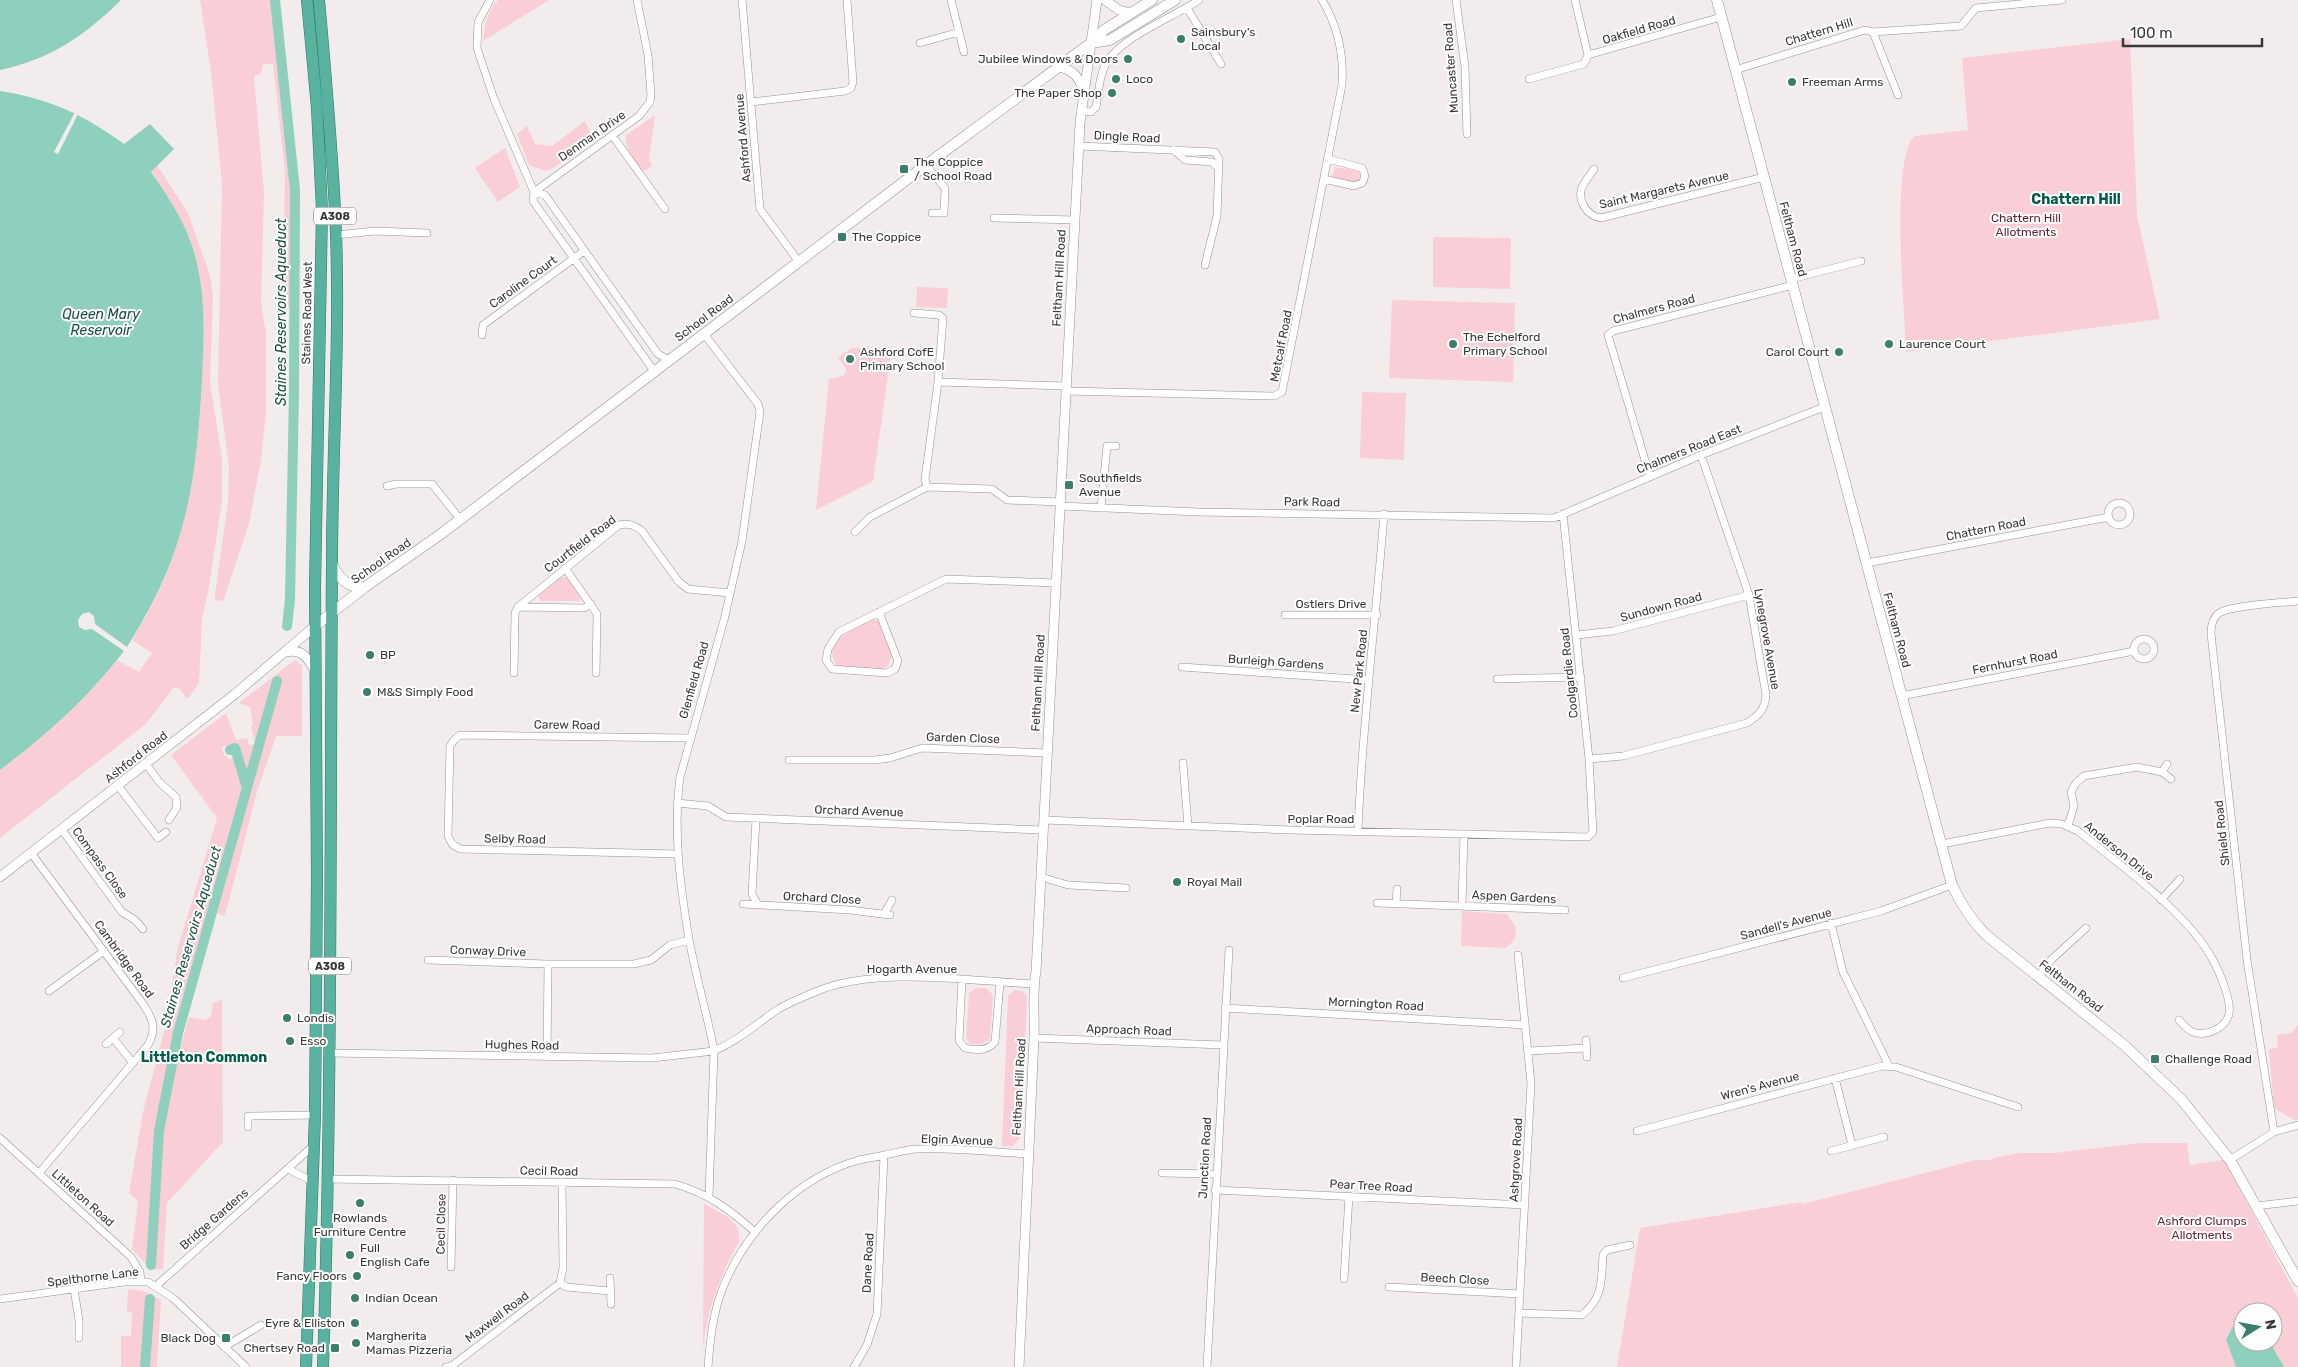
<svg xmlns="http://www.w3.org/2000/svg" width="2298" height="1367" viewBox="0 0 2298 1367" font-family="Rubik,sans-serif">
  <style>
    .green { fill: #faced6 }
    .water { fill: #8fcfbd }
    .pier { fill: #f2eced }
    .lines { fill: none; stroke-linecap: round; stroke-linejoin: round }
    .canal { stroke: #8fcfbd; stroke-width: 10 }
    .minor-casing { stroke: #979192; stroke-width: 8 }
    .tertiary-casing { stroke: #979192; stroke-width: 10 }
    .secondary-casing { stroke: #979192; stroke-width: 11 }
    .trunk-casing { stroke: #337b6c; stroke-width: 12 }
    .minor { stroke: #fff; stroke-width: 7 }
    .tertiary { stroke: #fff; stroke-width: 9 }
    .secondary { stroke: #fff; stroke-width: 10 }
    .trunk { stroke: #58b29f; stroke-width: 11 }
    .poi-dot { fill: #3c7e6e; stroke: #fff; stroke-width: 2 }
    .labels { text-anchor: middle; dominant-baseline: central; stroke-width: 4; stroke-linejoin: round; paint-order: stroke }
    .shield { fill: #fff; stroke: #767474; stroke-width: 1 }
    .shield-label { font-size: 11px; font-weight: bold; fill: #3b3839 }
    .street-label { font-size: 12px; fill: #3b3839; stroke: #fff }
    .poi-label { font-size: 12px; fill: #3b3839; stroke: #fff; text-anchor: start }
    .park-label { font-size: 12px; fill: #631f33; stroke: #fff }
    .neighbourhood-label { font-size: 14px; font-weight: bold; fill: #005b4b; stroke: #fff }
    .water-label { font-size: 14px; font-style: italic; fill: #1b5044; stroke: #fff }
  </style>
  <rect width="100%" height="100%" fill="#f2eced"/>
  <path class="green" d="M200,0H271L291,188V307H283L285,172L273,64H263L261,74L254,76L264,193L261,303L266,334V413L261,460L249,523L223,601L215,600V595L228,502L229,466L218,385L222,184L211,72Z
    M498,0H549L483,41C485,25 487,12 498,0Z
    M2130,39L2137,215L2160,319L1906,352C1905,311 1890,163 1914,136L1968,130L1962,58Z
    M655,115L649,160L652,166L644,171C636,163 624,148 626,135Z
    M585,121L594,141L553,168L545,171L529,165L517,134L527,126L535,144L552,146Z
    M505,148L520,187L498,202L475,168Z
    M157,165L188,213L210,275L213,296L210,382L222,459V501L209,587L202,618L199,683L189,697L186,698L180,689L174,687L146,724L0,838V770C43,737 84,703 117,660L139,672L152,653L132,640C186,553 197,480 202,379C204,339 206,299 196,258C188,226 170,199 151,171Z
    M1335,167L1358,171L1361,179L1355,183L1335,179L1332,176Z
    M1433,237L1511,238L1510,289L1433,287Z
    M917,287L948,288L947,308L916,307Z
    M1392,300L1515,303L1513,382L1389,378Z
    M892,347L873,481L816,510L829,379L843,376L847,371L838,357L852,348Z
    M1362,392L1406,393L1404,460L1360,458Z
    M567,577L581,598L579,601H540L538,595L558,578Z
    M872,619L878,620L892,656L888,666L882,669L839,667C817,645 855,627 872,619Z
    M295,660L302,666V736H276L257,792L225,916L217,913L280,682L274,679L248,776L238,745L234,743L222,747L224,756H227L229,760L233,757L244,792L174,1034L156,1130L147,1265L132,1249L138,1201L129,1193L143,1112L165,1028L178,947L217,818L171,755L226,713L236,740L247,738L249,745L255,744L251,726L253,725L250,707L239,703Z
    M1462,911L1507,914L1516,927L1515,939L1506,948L1461,946Z
    M976,988H986L993,995L990,1039L982,1044H970L966,1038L969,993Z
    M1015,990L1023,991L1027,997L1021,1136L1013,1146H1002L1008,996Z
    M222,999L223,1142L167,1203L163,1269L154,1270L163,1128L170,1087L189,1017L205,1020L211,1016L213,1003Z
    M2298,1025V1120H2294L2274,1108L2269,1049L2278,1048L2277,1035L2291,1033Z
    M2142,1143H2187L2190,1165L2224,1160L2298,1298V1367H2284L2270,1342H2273V1312H2243V1323L2234,1325L2226,1340L2236,1367H1617L1640,1228L1802,1202L1803,1204L1976,1160H1992L1993,1158L2019,1153H2054Z
    M704,1204C721,1213 742,1220 739,1242C719,1277 707,1310 703,1350Z
    M128,1289L143,1291L161,1300L157,1367H121V1336H131L132,1312L127,1311Z"/>
  <path class="water" d="M0,0H121C86,35 49,60 0,70Z
    M0,91C50,99 83,114 124,144L150,124L174,149L151,172C170,199 188,226 196,259C206,299 204,339 202,380C196,487 186,554 127,647L95,624L94,616L89,612L82,614L78,620L79,627L85,630L92,629L124,651C85,701 51,731 0,770Z
    M2243,1323V1342H2270L2284,1367H2236L2226,1340L2234,1324Z"/>
  <path class="pier" d="M75,112L78,114L58,154L54,152Z"/>
  <g class="lines">
    <path class="canal" d="M275,0L295,190L294,392L290,599L287,626
      M230,750L235,748L247,788
      M151,1265L159,1131L178,1033L277,681
      M145,1367L150,1299"/>
    <g class="minor-casing">
      <path id="minor" d="M490,0L478,22L477,48L494,99L534,192L533,201L654,371
        M742,0L760,209L799,262
        M951,0L964,52
        M1456,0L1465,67L1467,134
        M1575,0L1588,55L1721,17
        M1187,8L1221,64
        M1873,32L1961,26L1976,8L2062,0
        M920,43L959,32
        M1735,70L1865,30L1873,32L1898,95
        M1529,79L1584,64L1588,55
        M751,102L845,91L851,88L853,82L847,0
        M1081,111L1091,112L1096,107C1099,92 1099,72 1109,59C1125,36 1175,16 1199,0
        M612,135L665,209
        M1079,146L1215,152L1219,159L1217,216L1205,265
        M1174,150L1185,160L1212,162L1219,169
        M926,165L945,188L944,213H932
        M1594,169C1591,174 1585,181 1582,187C1577,201 1587,216 1601,218L1764,177
        M1324,179L1354,186L1362,183C1366,177 1365,174 1362,168L1328,159
        M534,192L639,116L650,102L651,95L648,55L637,0
        M534,192L545,195L658,354L669,360
        M994,218L1075,220
        M336,235L375,231L427,233
        M1791,279L1861,261
        M914,313L939,315L943,318L938,382L925,479L927,487
        M482,335L483,325L584,251
        M938,382L1066,386
        M1066,391L1274,396L1282,392L1342,85C1344,54 1338,26 1322,0
        M1650,477L1608,335L1613,331L1793,285
        M387,486L396,484H432L460,519
        M2108 514a11 11 0 1 1 22 0a11 11 0 1 1-22 0Z
        M1060,506L1199,512L1554,518L1701,455L1824,407
        M1101,508L1107,446H1116
        M855,532L870,517L927,487L992,489L1007,500L1060,502
        M1867,563L2109,517
        M565,568L597,614L596,673
        M518,607L584,608L591,604
        M879,612L898,661L895,669L887,673L832,669L826,660L828,649L839,632L946,579L1056,583
        M1285,615H1377
        M1577,635L1613,631L1749,595
        M2134 649a10 10 0 1 1 20 0a10 10 0 1 1-20 0Z
        M1182,667L1369,680
        M514,673L515,613L518,607L619,525C629,523 635,525 642,531L679,582L688,589L730,593
        M1497,679L1581,677
        M1901,696L2134,651
        M1589,759L1623,756L1747,723C1759,715 1765,710 1766,695L1749,595L1701,455
        M789,760H875L890,758L922,748L1047,753
        M1183,763L1188,826
        M146,764L160,783L176,797L177,807L169,820
        M2162,772L2167,764
        M118,786L158,838L166,832
        M677,803L708,806L726,817L1043,830
        M756,819L752,894L758,905
        M1044,820L1291,830L1588,837L1593,832L1589,759L1563,514
        M2068,826L2074,806L2071,792L2076,783L2084,776L2137,767L2162,772L2171,779
        M62,830L122,912L135,920L143,929
        M1358,830C1362,725 1376,620 1384,514
        M1942,844L2050,823L2062,824L2078,831C2121,866 2186,911 2213,960C2219,971 2232,1001 2229,1014C2226,1028 2206,1037 2193,1032C2187,1030 2183,1024 2179,1020
        M31,853L143,1004C153,1019 157,1029 148,1045L39,1173
        M677,854L460,849L452,844L448,836L450,746L454,740L460,735L689,738
        M1041,877L1068,885L1126,888
        M2161,900L2180,879
        M1377,903L1565,910
        M1396,903L1397,889
        M743,904L850,910L890,915
        M1462,905L1464,834
        M884,914L892,900
        M1831,923L1843,972L1889,1066
        M428,960L548,964H634L651,960L670,945L689,940
        M2038,977L2052,959L2086,928
        M1623,978L1881,911L1952,885
        M962,980L959,1041L965,1048C976,1050 986,1052 995,1042L1000,983
        M49,991L104,951
        M1225,1008L1525,1025
        M113,1038L133,1063
        M1034,1038L1223,1045
        M1586,1040L1587,1057
        M106,1044L120,1032
        M1529,1051L1586,1048
        M329,1053L652,1058L714,1051C707,1013 696,977 689,939C680,885 673,831 680,777L724,620L742,541L760,412L758,404L704,334
        M547,1056L548,964
        M1835,1078L1852,1145
        M248,1127V1116L315,1115
        M1637,1131L1882,1066L1896,1067L2018,1107
        M2274,1132L2247,960L2211,634C2211,627 2212,618 2219,613C2233,605 2280,603 2298,601
        M0,1138L131,1257L140,1272L141,1282
        M1831,1151L1884,1137
        M2230,1160L2274,1132L2298,1125
        M288,1169L308,1179L313,1185
        M1162,1173L1216,1174
        M327,1179L675,1184C709,1194 729,1209 755,1232
        M1215,1190L1525,1205
        M709,1196L714,1051C739,1040 755,1025 777,1010C788,1003 803,997 815,992C876,966 968,981 1033,984
        M2256,1206L2298,1201
        M451,1267L453,1180
        M610,1278L611,1304
        M1344,1279L1349,1196
        M560,1283L566,1287L610,1291
        M156,1286L313,1146
        M1389,1287L1520,1294
        M74,1289L79,1320V1338
        M0,1299L124,1282H148L173,1298L246,1367
        M1520,1313L1582,1315C1604,1297 1601,1280 1603,1255L1607,1250L1630,1245
        M224,1347L261,1325
        M446,1367L453,1365L560,1283L563,1268L562,1182
        M708,1367C710,1340 713,1311 724,1285C748,1228 798,1177 859,1160C867,1158 877,1157 885,1155C895,1153 905,1150 915,1149C953,1147 991,1152 1029,1154
        M854,1367L867,1345L877,1314L884,1156
        M1207,1367L1229,950
        M1516,1367L1531,1083L1518,955"/>
    </g>
    <g class="tertiary-casing">
      <path id="tertiary" d="M1105,0L1119,10L1130,13
        M1057,67C1072,69 1079,76 1083,90
        M286,652C302,648 308,658 315,671
        M0,877L235,694L315,626
        M1019,1367L1034,1038C1035,1018 1032,990 1036,972L1080,123L1097,0"/>
    </g>
    <g class="secondary-casing">
      <path id="secondary" d="M1717,0L1952,885C1961,904 1971,920 1986,935L2124,1045L2181,1099L2230,1160L2298,1281
        M1091,43L1110,40L1175,0
        M332,563C337,577 349,589 365,587
        M315,626L365,587L441,534L926,165L1091,43L1104,30L1152,0"/>
    </g>
    <g class="trunk-casing">
      <path id="trunk" d="M319,0C326,78 333,155 336,233C340,343 332,453 332,563C330,831 332,1099 323,1367
        M306,1367L315,1115L317,876L315,587L322,210L317,108L307,0"/>
    </g>
    <use href="#minor" class="minor"/>
    <use href="#tertiary" class="tertiary"/>
    <use href="#secondary" class="secondary"/>
    <use href="#trunk" class="trunk"/>
  </g>
  <g class="poi-dot">
    <circle cx="1181" cy="39" r="5"/>
    <circle cx="1128" cy="59" r="5"/>
    <circle cx="1116" cy="79" r="5"/>
    <circle cx="1792" cy="82" r="5"/>
    <circle cx="1112" cy="93" r="5"/>
    <rect x="899" y="164" width="10" height="10" rx="2.5"/>
    <rect x="837" y="232" width="10" height="10" rx="2.5"/>
    <circle cx="1453" cy="344" r="5"/>
    <circle cx="1889" cy="344" r="5"/>
    <circle cx="1839" cy="352" r="5"/>
    <circle cx="850" cy="359" r="5"/>
    <rect x="1064" y="480" width="10" height="10" rx="2.5"/>
    <circle cx="370" cy="655" r="5"/>
    <circle cx="367" cy="692" r="5"/>
    <circle cx="1177" cy="882" r="5"/>
    <circle cx="287" cy="1018" r="5"/>
    <circle cx="290" cy="1041" r="5"/>
    <rect x="2150" y="1054" width="10" height="10" rx="2.5"/>
    <circle cx="360" cy="1203" r="5"/>
    <circle cx="350" cy="1255" r="5"/>
    <circle cx="357" cy="1276" r="5"/>
    <circle cx="355" cy="1298" r="5"/>
    <circle cx="355" cy="1323" r="5"/>
    <rect x="221" y="1333" width="10" height="10" rx="2.5"/>
    <circle cx="356" cy="1343" r="5"/>
    <rect x="330" y="1343" width="10" height="10" rx="2.5"/>
  </g>
  <g class="labels">
    <g class="shield">
      <rect x="314" y="207.5" width="42" height="17" rx="4"/>
      <rect x="309" y="957.5" width="42" height="17" rx="4"/>
    </g>
    <g class="shield-label">
      <text x="335" y="216">A308</text>
      <text x="330" y="966">A308</text>
    </g>
    <g class="street-label">
      <text transform="translate(1639 30) rotate(-16)">Oakfield Road</text>
      <text transform="translate(1819 32) rotate(-17)">Chattern Hill</text>
      <text transform="translate(1451 68) rotate(-94)">Muncaster Road</text>
      <text transform="translate(592 136) rotate(-35)">Denman Drive</text>
      <text transform="translate(1127 137) rotate(3)">Dingle Road</text>
      <text transform="translate(743 138) rotate(-95)">Ashford Avenue</text>
      <text transform="translate(1664 190) rotate(-13)">Saint Margarets Avenue</text>
      <text transform="translate(1793 239) rotate(75)">Feltham Road</text>
      <text transform="translate(1059 278) rotate(-87)">Feltham Hill Road</text>
      <text transform="translate(523 282) rotate(-36)">Caroline Court</text>
      <text transform="translate(1654 309) rotate(-15)">Chalmers Road</text>
      <text transform="translate(307 313) rotate(-89)">Staines Road West</text>
      <text transform="translate(704 318) rotate(-37)">School Road</text>
      <text transform="translate(1281 346) rotate(-79)">Metcalf Road</text>
      <text transform="translate(1689 449) rotate(-22)">Chalmers Road East</text>
      <text transform="translate(1312 502) rotate(1)">Park Road</text>
      <text transform="translate(1986 529) rotate(-11)">Chattern Road</text>
      <text transform="translate(580 544) rotate(-37)">Courtfield Road</text>
      <text transform="translate(381 561) rotate(-35)">School Road</text>
      <text x="1331" y="604">Ostlers Drive</text>
      <text transform="translate(1661 607) rotate(-15)">Sundown Road</text>
      <text transform="translate(1897 630) rotate(75)">Feltham Road</text>
      <text transform="translate(1767 639) rotate(80)">Lynegrove Avenue</text>
      <text transform="translate(1276 662) rotate(4)">Burleigh Gardens</text>
      <text transform="translate(2015 662) rotate(-11)">Fernhurst Road</text>
      <text transform="translate(1359 671) rotate(-84)">New Park Road</text>
      <text transform="translate(1569 673) rotate(-96)">Coolgardie Road</text>
      <text transform="translate(694 680) rotate(-74)">Glenfield Road</text>
      <text transform="translate(1038 683) rotate(-87)">Feltham Hill Road</text>
      <text transform="translate(567 725) rotate(1)">Carew Road</text>
      <text transform="translate(963 738) rotate(2)">Garden Close</text>
      <text transform="translate(136 757) rotate(-38)">Ashford Road</text>
      <text transform="translate(859 811) rotate(2)">Orchard Avenue</text>
      <text x="1321" y="819">Poplar Road</text>
      <text transform="translate(2222 833) rotate(-96)">Shield Road</text>
      <text transform="translate(515 839) rotate(1)">Selby Road</text>
      <text transform="translate(2119 851) rotate(39)">Anderson Drive</text>
      <text transform="translate(100 863) rotate(54)">Compass Close</text>
      <text transform="translate(1514 897) rotate(3)">Aspen Gardens</text>
      <text transform="translate(822 898) rotate(3)">Orchard Close</text>
      <text transform="translate(1786 924) rotate(-15)">Sandell's Avenue</text>
      <text transform="translate(488 951) rotate(2)">Conway Drive</text>
      <text transform="translate(124 959) rotate(54)">Cambridge Road</text>
      <text x="912" y="969">Hogarth Avenue</text>
      <text transform="translate(2071 986) rotate(38)">Feltham Road</text>
      <text transform="translate(1376 1004) rotate(3)">Mornington Road</text>
      <text transform="translate(1129 1030) rotate(2)">Approach Road</text>
      <text transform="translate(522 1045) rotate(1)">Hughes Road</text>
      <text transform="translate(1760 1086) rotate(-15)">Wren's Avenue</text>
      <text transform="translate(1019 1087) rotate(-87)">Feltham Hill Road</text>
      <text transform="translate(957 1140) rotate(2)">Elgin Avenue</text>
      <text transform="translate(1205 1158) rotate(-87)">Junction Road</text>
      <text transform="translate(1516 1160) rotate(-87)">Ashgrove Road</text>
      <text transform="translate(549 1171) rotate(1)">Cecil Road</text>
      <text transform="translate(1371 1186) rotate(3)">Pear Tree Road</text>
      <text transform="translate(83 1198) rotate(42)">Littleton Road</text>
      <text transform="translate(214 1219) rotate(-41)">Bridge Gardens</text>
      <text transform="translate(441 1224) rotate(-89)">Cecil Close</text>
      <text transform="translate(868 1263) rotate(-87)">Dane Road</text>
      <text transform="translate(93 1277) rotate(-7)">Spelthorne Lane</text>
      <text transform="translate(1455 1279) rotate(3)">Beech Close</text>
      <text transform="translate(497 1317) rotate(-37)">Maxwell Road</text>
    </g>
    <g class="poi-label">
      <text x="1191" y="32">Sainsbury's<tspan x="1191" dy="14">Local</tspan></text>
      <text x="1118" y="59" text-anchor="end">Jubilee Windows &amp; Doors</text>
      <text x="1126" y="79">Loco</text>
      <text x="1802" y="82">Freeman Arms</text>
      <text x="1102" y="93" text-anchor="end">The Paper Shop</text>
      <text x="914" y="162">The Coppice<tspan x="914" dy="14">/ School Road</tspan></text>
      <text x="852" y="237">The Coppice</text>
      <text x="1463" y="337">The Echelford<tspan x="1463" dy="14">Primary School</tspan></text>
      <text x="1899" y="344">Laurence Court</text>
      <text x="860" y="352">Ashford CofE<tspan x="860" dy="14">Primary School</tspan></text>
      <text x="1829" y="352" text-anchor="end">Carol Court</text>
      <text x="1079" y="478">Southfields<tspan x="1079" dy="14">Avenue</tspan></text>
      <text x="380" y="655">BP</text>
      <text x="377" y="692">M&amp;S Simply Food</text>
      <text x="1187" y="882">Royal Mail</text>
      <text x="297" y="1018">Londis</text>
      <text x="300" y="1041">Esso</text>
      <text x="2165" y="1059">Challenge Road</text>
      <text x="360" y="1218" text-anchor="middle">Rowlands<tspan x="360" dy="14">Furniture Centre</tspan></text>
      <text x="360" y="1248">Full<tspan x="360" dy="14">English Cafe</tspan></text>
      <text x="347" y="1276" text-anchor="end">Fancy Floors</text>
      <text x="365" y="1298">Indian Ocean</text>
      <text x="345" y="1323" text-anchor="end">Eyre &amp; Elliston</text>
      <text x="366" y="1336">Margherita<tspan x="366" dy="14">Mamas Pizzeria</tspan></text>
      <text x="216" y="1338" text-anchor="end">Black Dog</text>
      <text x="325" y="1348" text-anchor="end">Chertsey Road</text>
    </g>
    <g class="park-label">
      <text x="2026" y="218">Chattern Hill<tspan x="2026" dy="14">Allotments</tspan></text>
      <text x="2202" y="1221">Ashford Clumps<tspan x="2202" dy="14">Allotments</tspan></text>
    </g>
    <g class="neighbourhood-label">
      <text x="2076" y="199">Chattern Hill</text>
      <text x="204" y="1057">Littleton Common</text>
    </g>
    <g class="water-label">
      <text transform="translate(281 312) rotate(-90)">Staines Reservoirs Aqueduct</text>
      <text x="101" y="314">Queen Mary<tspan x="101" dy="16">Reservoir</tspan></text>
      <text transform="translate(191 937) rotate(-74)">Staines Reservoirs Aqueduct</text>
    </g>
  </g>
  <g transform="translate(2258 1327) rotate(79)"><circle r="24" fill="#ffffff" stroke="#b1afb0"/>
  <path d="M0-4L9 19L0 12L-9 19Z" fill="#3c7e6e"/>
  <text y="-8" font-size="14" font-weight="bold" text-anchor="middle" fill="#3b3839">N</text>
  </g>
  <path d="M2123 38v8h139v-8" fill="none" stroke="#3b3839" stroke-width="2.5"/>
  <text x="2130" y="38" font-size="15" fill="#3b3839" stroke="#ffffff" stroke-width="4" paint-order="stroke">100 m</text>
</svg>
